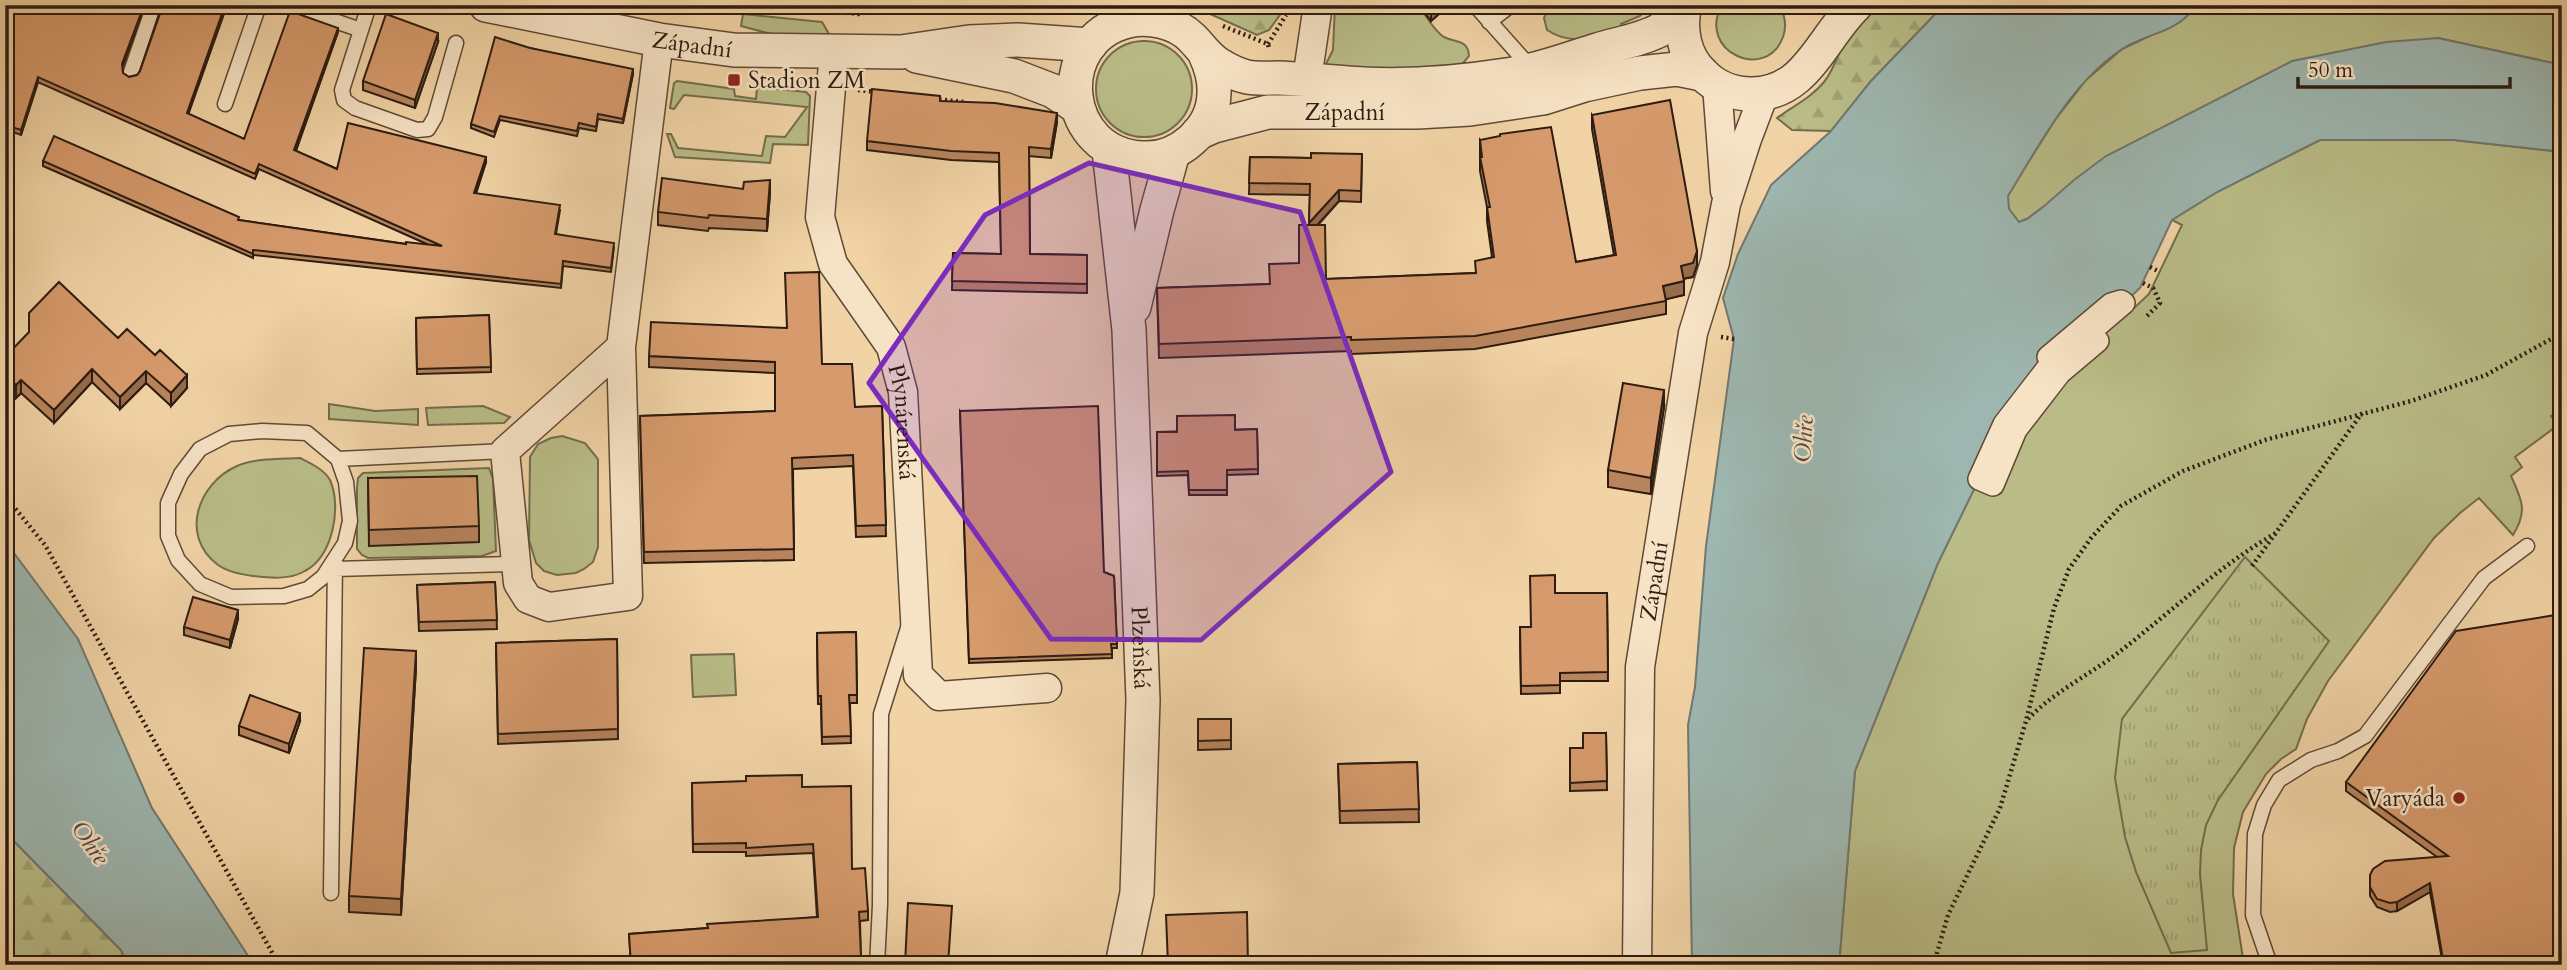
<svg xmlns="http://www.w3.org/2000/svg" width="2567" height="970" viewBox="0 0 2567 970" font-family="Cardo,serif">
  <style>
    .grass { fill: #b9bc87; stroke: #736c4c; stroke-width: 2 }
    .forest { fill: url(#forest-firs); stroke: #736c4c; stroke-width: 2 }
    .park { fill: url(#park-tufts); stroke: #736c4c; stroke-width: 2 }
    .water { fill: #9db6af; stroke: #707870; stroke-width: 2 }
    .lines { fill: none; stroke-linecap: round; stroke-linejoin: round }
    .service-casing { stroke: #5e4a36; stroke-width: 17 }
    .pedestrian-casing { stroke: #5e4a36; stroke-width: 24 }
    .minor-casing { stroke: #5e4a36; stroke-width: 31 }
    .tertiary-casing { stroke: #5e4a36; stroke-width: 36 }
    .path { stroke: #2d1c11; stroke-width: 4.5; stroke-dasharray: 2 3.5; stroke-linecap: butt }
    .service { stroke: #f6e2c4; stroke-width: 14 }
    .pedestrian { stroke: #f6e2c4; stroke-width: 21 }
    .minor { stroke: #f6e2c4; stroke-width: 28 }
    .tertiary { stroke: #f6e2c4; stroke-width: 33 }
    .wall { fill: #b8845d; stroke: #2d1c11; stroke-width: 2 }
    .shaded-wall { fill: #966c4c; stroke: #2d1c11; stroke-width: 2 }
    .building { fill: #d69a6c; stroke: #2d1c11; stroke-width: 2 }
    .marked { fill: #7b2cbf; fill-opacity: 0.2; stroke: #7b2cbf; stroke-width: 5; stroke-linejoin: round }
    .poi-dot { fill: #8f2418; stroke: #f6e2c4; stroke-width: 2.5 }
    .labels { text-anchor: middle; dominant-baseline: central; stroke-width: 5; stroke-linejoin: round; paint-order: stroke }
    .street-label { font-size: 23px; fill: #2d1c11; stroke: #f6e2c4 }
    .poi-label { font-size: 23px; fill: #2d1c11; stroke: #f6e2c4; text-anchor: start }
    .water-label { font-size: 24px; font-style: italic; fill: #4f4a40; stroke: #f6e2c4 }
  </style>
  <defs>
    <pattern id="forest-firs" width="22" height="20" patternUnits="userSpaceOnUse" patternTransform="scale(1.75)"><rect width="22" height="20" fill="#b9bc87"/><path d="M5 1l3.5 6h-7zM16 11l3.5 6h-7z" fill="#9fa174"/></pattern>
    <pattern id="park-tufts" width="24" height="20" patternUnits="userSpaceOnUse" patternTransform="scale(1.75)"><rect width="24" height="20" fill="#b9bc87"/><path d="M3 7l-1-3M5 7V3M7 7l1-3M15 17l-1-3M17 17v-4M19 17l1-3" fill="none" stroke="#9fa174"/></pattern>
  </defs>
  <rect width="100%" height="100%" fill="#f1d3a5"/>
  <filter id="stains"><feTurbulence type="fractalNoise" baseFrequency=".00286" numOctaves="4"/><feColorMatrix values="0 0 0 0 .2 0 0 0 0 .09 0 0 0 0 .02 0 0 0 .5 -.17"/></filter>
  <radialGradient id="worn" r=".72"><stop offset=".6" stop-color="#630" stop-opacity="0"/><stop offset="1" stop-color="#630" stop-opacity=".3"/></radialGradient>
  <path class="grass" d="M1335,5H1418C1425,14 1434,31 1444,37C1455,43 1468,39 1469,56L1459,68L1416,74L1329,68L1326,64L1333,50Z
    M1549,5H1651L1640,16L1621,24L1622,33C1595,37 1571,46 1547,30L1544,18Z
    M1722,5H1779C1785,15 1787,26 1783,37C1766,83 1696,51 1722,5Z
    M2189,5H2562V65L2438,38L2043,207L2027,219L2019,222L2009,209L2007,196L2055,120L2086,80L2122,49L2160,31L2188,15Z
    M743,14L822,22L832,39L786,38L741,26Z
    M1096 89a48 48 0 1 1 96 0a48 48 0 1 1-96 0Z
    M677,81L734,89L735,96L756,99L757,87L806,92L810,96L808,145L773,144L770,163L675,157L667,134H671L678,148L762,156L766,136L785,137L807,107L684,95L674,109L670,108L674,83Z
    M2320,140H2454L2562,152V409L2551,416L2558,425L2515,457L2522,467L2511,476C2522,500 2528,511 2513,535L2479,498L2460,513L2434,538L2328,681L2307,719L2296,749L2281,759L2266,774L2243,812L2234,848L2233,894L2244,965H1839L1855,771L1938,563L1979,479L2121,301L2132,310L2149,294L2182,225L2172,220L2217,192Z
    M329,404L375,411L418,409V425L329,419Z
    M483,406L510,417L504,423L428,425L426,408Z
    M562,436L585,443L598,459V547L593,562L584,569L576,573L557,575L544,571L536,563L529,540L530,457L538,444L551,438Z
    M300,458C310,463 325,470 330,480C342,507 333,556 305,571C290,580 270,578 253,576C240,574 228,572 218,565C179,536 198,483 237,466C254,458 281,459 300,458Z
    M489,468L493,479L496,551L482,556L368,558L362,555L357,549V488L358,478L363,473Z
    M734,654L736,695L693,697L691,655Z"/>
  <path class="forest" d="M1190,5H1274L1285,8L1269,30L1257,35Z
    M1881,5H1944L1871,81L1831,131L1792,130L1777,118C1793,106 1811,98 1824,82C1836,67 1839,49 1848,33C1855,21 1870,13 1881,5Z
    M5,832L121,950L128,965H5Z"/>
  <path class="park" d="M2245,557L2329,641L2218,800L2206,825L2201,850L2200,874L2207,950L2171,953L2136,872L2125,837L2115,778L2122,719Z"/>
  <path class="water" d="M1944,5H2189L2188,15C2171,33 2143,35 2122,49C2070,84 2040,144 2008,196L2009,209L2019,222L2027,219L2043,207L2074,180L2106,156L2292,61L2386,42L2438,38L2562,65V152L2454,140H2320L2217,192L2172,220L2140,288L2124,303L1979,479L1938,563L1855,771L1839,965H1692L1688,725L1695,687L1706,546L1734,339L1723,298L1738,254L1771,185L1831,131L1871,81Z
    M5,541L78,639L152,808L254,965H128L121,950L5,832Z"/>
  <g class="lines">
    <g class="service-casing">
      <path id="service" d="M288,5L361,30
        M369,5L342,90L344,100L355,108L417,130L428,129L435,117L456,43
        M1475,5L1531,68
        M1489,22L1511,5
        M131,72L154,5
        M225,104L259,5
        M338,459L346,482L350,521L345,543L323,577L308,589L284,596L231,597L200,584L178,560L168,536V503L181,474L200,449L229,434L262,431L307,433L338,459L505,451
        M335,569L514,564
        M331,893L335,562
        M877,965L880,905L881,714L908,628
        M2270,965L2253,915L2255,834L2264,805L2279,780L2311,760L2338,751L2365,736L2484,578L2527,546"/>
    </g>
    <g class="pedestrian-casing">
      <path id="pedestrian" d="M2121,301L2124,303L2090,332L2098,341L2060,373L2016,430L1993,485L1979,479L2004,424L2052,362L2048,357L2111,304Z"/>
    </g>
    <g class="minor-casing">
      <g id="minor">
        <path id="s1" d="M834,52L820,217L833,264L891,347L903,392L918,675L939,696L1047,688"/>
        <path d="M1307,79L1318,5"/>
        <path d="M1717,85L1725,191"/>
        <path d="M621,347L628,596L549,607L528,599L518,583L505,451L621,347L659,40"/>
        <path id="s2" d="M1637,965L1640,667L1693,333L1715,262L1726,204L1747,139L1764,94"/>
      </g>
    </g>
    <g class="tertiary-casing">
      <g id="tertiary">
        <path id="s3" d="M486,5L659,40L734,50L901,52L969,42L1018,40L1090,45"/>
        <path d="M1685,5C1679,29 1684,57 1703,74C1715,87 1733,94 1751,94C1806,95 1821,39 1856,5"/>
        <path d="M1205,54C1211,67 1215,79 1214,94C1213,130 1178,160 1143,158C1062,155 1050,40 1128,21C1149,16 1176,22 1192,38C1201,47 1207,57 1218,64C1226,69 1238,75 1247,77C1257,79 1269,78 1279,78C1302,79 1324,81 1347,83C1399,87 1455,83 1506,75C1537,71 1567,59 1597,50C1617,44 1640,40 1658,31C1668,25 1677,13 1685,5"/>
        <path d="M917,56L1014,76L1053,91L1077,107"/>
        <path id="s4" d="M1198,133L1214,126L1268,112H1417L1470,109L1543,98L1584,85L1640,73L1677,69L1702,74"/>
        <path id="s5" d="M1109,150L1129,330L1143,700L1137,893L1122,965"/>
        <path d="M1134,307L1157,210L1173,153"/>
      </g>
    </g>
    <path class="path" d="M781,5L858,14L902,5
      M1031,5L1050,7L1074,5
      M1223,26L1268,44L1269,49
      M1268,44L1286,15
      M858,90L877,92
      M934,99L964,102
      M2150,267L2160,272
      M2143,283L2153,288L2160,303L2146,317
      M1721,337L1734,339
      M5,496L45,545L279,965
      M2252,566L2362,413
      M2028,719C2053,693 2085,677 2114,656C2168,615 2217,567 2276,533
      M1936,965L1937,953L1948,915L2000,808L2026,721L2054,608L2069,569L2091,538L2121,506L2183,471L2265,440L2411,401L2486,375L2562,333"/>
    <use href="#service" class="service"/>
    <use href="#pedestrian" class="pedestrian"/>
    <use href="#minor" class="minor"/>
    <use href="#tertiary" class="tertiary"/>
  </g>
  <path class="wall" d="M5,5H145L122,68L123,73L129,77L137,75L140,71L162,5H227L188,114L244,139L338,32L296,151L337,169L486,162L476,194L560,210L556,234L614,247L611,272L563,266L561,288L253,255V258L43,166V161L239,220L406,244L429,245L259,169L255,179L38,82L21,135L5,129Z
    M1418,5H1449L1431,21Z
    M438,42L415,108L363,90V81Z
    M530,48L633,74L623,123L598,119L596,131L579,128L577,136L500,120L494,137L471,128V124Z
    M940,101L1057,122L1051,158L1029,156L1030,254L1087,255V293L952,290L953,253L1001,254L999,162L951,160L867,150V141Z
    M1592,115L1697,265L1693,277L1683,279L1684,295L1666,299V314L1475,349L1351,354V351L1159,358L1157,288L1269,284L1299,263L1309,225L1310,195L1249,194L1250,157L1311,158L1362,154L1361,202L1339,201L1318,225L1326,279L1475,273L1492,257L1487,221V207L1480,171V140L1576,262L1614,255L1592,129Z
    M770,193L767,231L709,228L708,231L658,225V212Z
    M489,315L491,372L417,374L416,318Z
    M118,338L187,388L171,406L146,383L120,409L92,382L54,423L21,393L16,398L5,387V357Z
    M649,356L822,364L855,407L882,406L886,536L856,537L853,466L793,469L794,560L644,563L640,416L775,411V373L649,367Z
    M1664,407L1651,494L1608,487V470Z
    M960,411L1104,572L1114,576L1117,648H1112V658L969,663Z
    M1257,429L1258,474L1227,475V495H1189L1188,475L1157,476V432Z
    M368,478L479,526V542L369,546Z
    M495,582L497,629L419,631L417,585Z
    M1555,593H1607L1608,681H1560V693L1521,694L1520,627H1530Z
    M2562,614V965H2443L2430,892L2397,911L2390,912L2377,907L2370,896V875L2437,857L2346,791V782Z
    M238,619L230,648L184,635V627Z
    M856,632L857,703H850L851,743L822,744L821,704H818L817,633Z
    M617,639L618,739L498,744L496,643Z
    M416,668L401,915L349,912V896Z
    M1198,719H1231V749L1198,750Z
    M300,721L289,753L239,735V726Z
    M1606,733L1607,790L1570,791V748H1583Z
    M1417,762L1419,822L1340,823L1338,764Z
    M692,783L802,787L852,869L868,911V920L860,921L861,965H631L629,934L708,928L817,917L813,853L746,856V852H693Z"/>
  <path class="shaded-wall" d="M144,5H145L122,69V64Z
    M225,5H227L187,118V113Z
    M1440,5H1449L1431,21V13Z
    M338,28V32L294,155V150Z
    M438,33V42L415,108V100Z
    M633,69V74L623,123V119Z
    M38,77V82L21,135V130Z
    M1057,113V122L1051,158V149Z
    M486,157V162L474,198V193Z
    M770,180V193L767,231V219Z
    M1339,190V201L1309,234V223Z
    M1697,251V265L1693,277L1681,279V266Z
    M1684,281V295L1663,300V286Z
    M92,369V382L54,423V410Z
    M146,371V383L120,409V397Z
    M187,375V388L171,406V393Z
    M21,380V393L16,398V385Z
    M1664,390V407L1651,494V478Z
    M238,610V619L230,648V640Z
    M416,651V668L401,915V899Z
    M300,713V721L289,753V744Z
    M2430,883V892L2397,911V902Z"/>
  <path class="building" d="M5,5H144L122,64L123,73L129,77L137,75L140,71L163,5H225L187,113L244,139L290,11L338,28L294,150L337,169L348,123L486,157L474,193L560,205L555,234L614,243L611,268L563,261L561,284L253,250V254L43,161L54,136L239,217L238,220L406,244V242L442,246L259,164L255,174L38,77L21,130L5,125Z
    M1425,5H1440L1431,13Z
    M386,14L438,33L415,100L363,81Z
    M495,37L530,48L633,69L623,119L598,114L596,127L579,123L577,131L500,116L494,132L471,124Z
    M872,89L940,96V101L995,103L1057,113L1051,149L1029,147L1030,254L1087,255V284L952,281L953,253L1001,254L999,153L951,151L867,141Z
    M1670,100L1697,251L1693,263L1681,266L1684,281L1663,286L1666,301L1475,336L1351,340V337L1159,344L1157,288L1270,284L1269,264L1299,263V225H1325L1326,279L1476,273L1475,261L1494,257L1487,207H1490L1480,157H1482L1480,140L1500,136V134L1551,127L1576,262L1616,255L1592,115Z
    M1311,153L1362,154L1361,191L1339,190L1309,223L1310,184L1249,183L1250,157L1311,158Z
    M662,178L743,189L744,182L770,180L767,219L709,215L708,218L658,212Z
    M819,272L822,364H852L855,407L882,406L886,525L856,526L853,455L792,458L794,549L644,552L640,416L775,411V362L649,356L651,322L787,328L785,273Z
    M59,282L118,338L127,329L155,355L160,350L187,375L171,393L146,371L120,397L92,369L54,410L21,380L16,385L5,375V357L29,332V313Z
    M489,315L491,367L417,369L416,318Z
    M1623,383L1664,390L1651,478L1608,470Z
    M1098,406L1104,572L1114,576L1117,644H1111L1112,654L969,659L960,411Z
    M1235,415V430L1257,429L1258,469L1227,470V490H1189L1188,471L1157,472V432H1177V416Z
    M477,476L479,526L369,530L368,478Z
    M1555,575V593H1607L1608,672L1560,673V685L1521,686L1520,627H1531L1530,576Z
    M495,582L497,620L419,622L417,585Z
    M193,597L238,610L230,640L184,627Z
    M2562,614V965H2444L2430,883L2397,902L2390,903L2377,899L2370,887V875L2373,869L2385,861L2448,856L2346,782L2456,631Z
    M856,632L857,695H849L851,736L822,737L821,696H818L817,633Z
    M617,639L618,729L498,734L496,643Z
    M364,648L416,651L401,899L349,896Z
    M250,695L300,713L289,744L239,726Z
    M1198,719H1231V740L1198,741Z
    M1583,733H1606L1607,781L1570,783V748H1583Z
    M1417,762L1419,809L1340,811L1338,764Z
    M802,775V787L851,786L852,869L865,868L868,911L859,912L861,957L740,965H710V962L667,965H631L629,934L708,928L707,924L818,917L813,844L746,848V843L693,844L692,783L746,781V776Z
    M908,903L952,906L948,965H905Z
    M1247,912L1248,965H1168L1166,915Z"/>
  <path class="marked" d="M1089,163L1300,212L1391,472L1201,640L1051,639L869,383L985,215Z"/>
  <g class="poi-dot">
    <rect x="727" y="73" width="14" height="14" rx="3.5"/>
    <circle cx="2459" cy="798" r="7"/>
  </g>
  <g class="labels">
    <g class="street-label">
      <text stroke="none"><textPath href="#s3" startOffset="210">Západní</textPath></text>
      <text stroke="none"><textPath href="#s4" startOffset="150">Západní</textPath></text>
      <text stroke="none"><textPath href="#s1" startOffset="392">Plynárenská</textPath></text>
      <text stroke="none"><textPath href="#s2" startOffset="385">Západní</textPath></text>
      <text stroke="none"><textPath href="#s5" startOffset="499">Plzeňská</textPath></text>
    </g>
    <g class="poi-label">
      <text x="748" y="80">Stadion ZM</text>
      <text x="2445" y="798" text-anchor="end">Varyáda</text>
    </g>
    <g class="water-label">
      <text transform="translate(1804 439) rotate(-87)">Ohře</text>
      <text transform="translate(90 843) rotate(55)">Ohře</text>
    </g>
  </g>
  <rect width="2567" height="970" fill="none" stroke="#f1d3a5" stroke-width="28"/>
  <rect x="7" y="7" width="2553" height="956" fill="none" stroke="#2d1c11" stroke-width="3.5"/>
  <rect x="14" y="14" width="2539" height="942" fill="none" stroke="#2d1c11" stroke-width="2"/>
  <path d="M2298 77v10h212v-10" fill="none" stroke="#2d1c11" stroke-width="3.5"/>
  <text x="2308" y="77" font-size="21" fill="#2d1c11" stroke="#f6e2c4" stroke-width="5" paint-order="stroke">50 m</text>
  <rect width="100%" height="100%" filter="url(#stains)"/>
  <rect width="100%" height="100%" fill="url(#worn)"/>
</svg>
